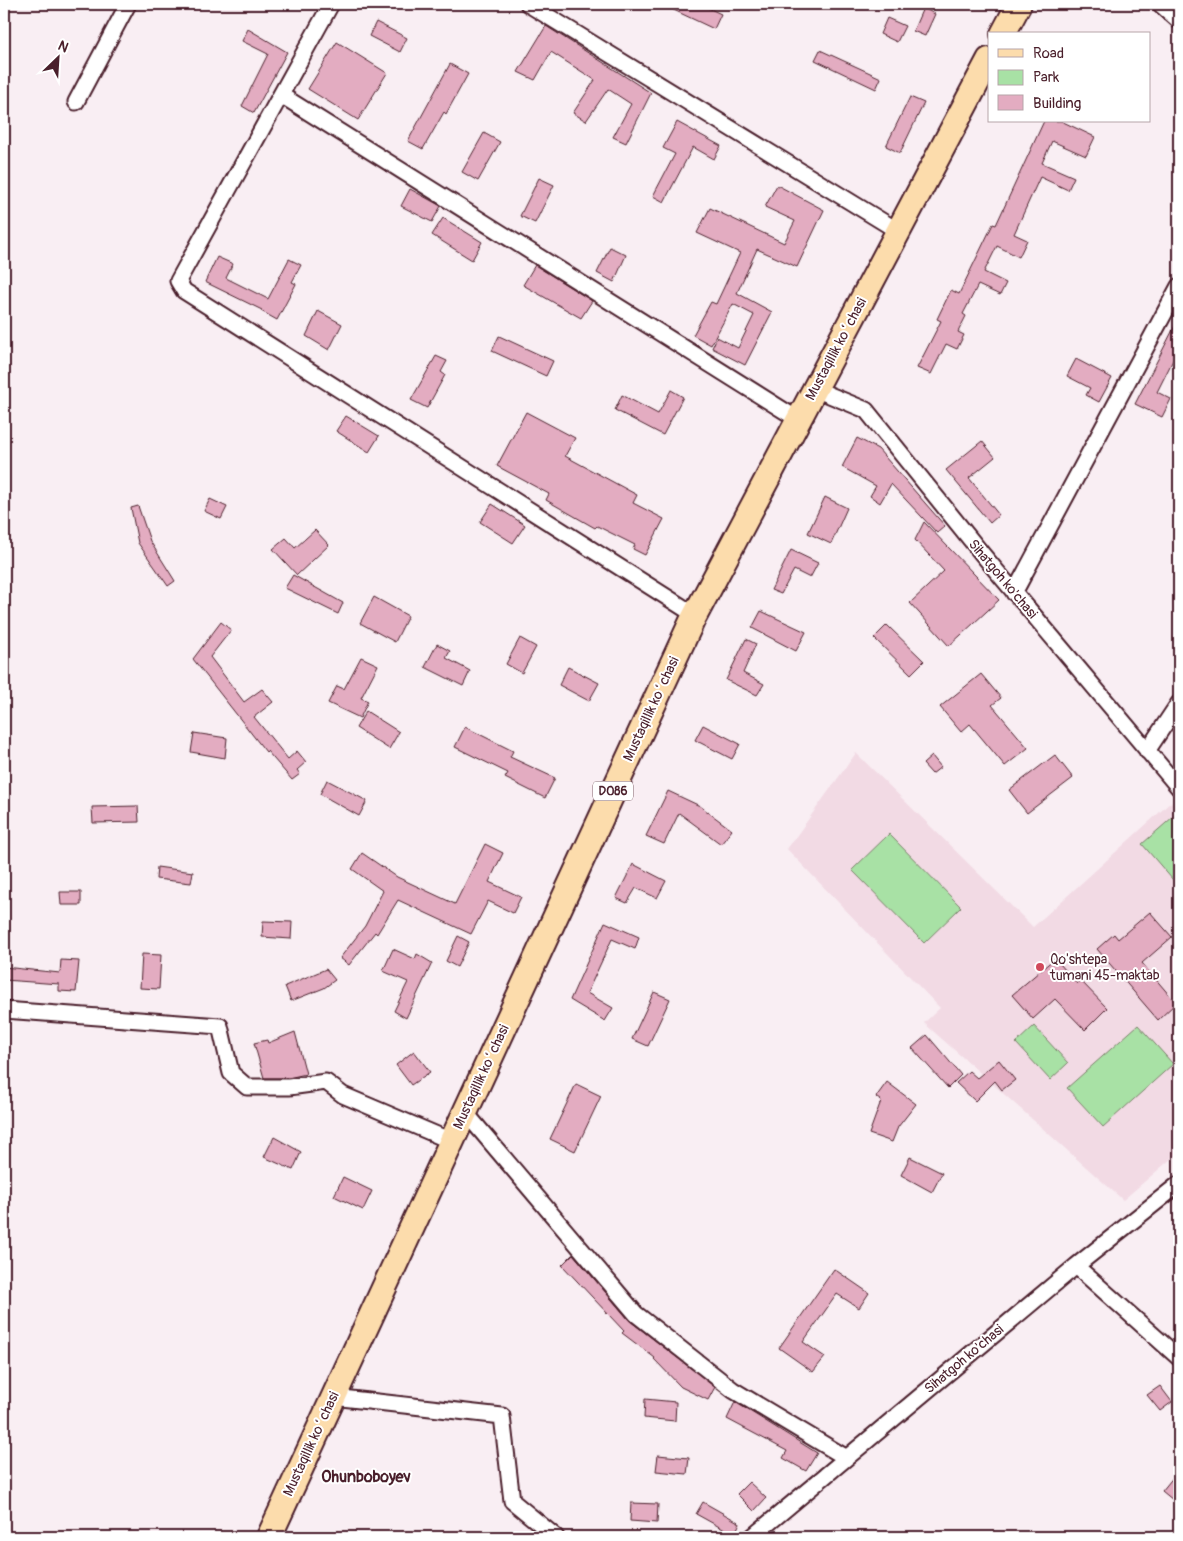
<svg xmlns="http://www.w3.org/2000/svg" width="1183" height="1541" viewBox="0 0 1183 1541" font-family="Pangolin,sans-serif">
  <style>
    .built { fill: #f2dae4 }
    .green { fill: #a8e1a5; stroke: #798068 }
    .building { fill: #e3acc1; stroke: #4a1f2b }
    .lines { fill: none; stroke-linecap: round; stroke-linejoin: round }
    .street-casing { stroke: #4a1f2b; stroke-width: 19 }
    .primary-casing { stroke: #4a1f2b; stroke-width: 28 }
    .street { stroke: #fff; stroke-width: 15 }
    .primary { stroke: #fcdcac; stroke-width: 24 }
    .poi-dot { fill: #d1495b; stroke: #fff; stroke-width: 2 }
    .labels { text-anchor: middle; dominant-baseline: central; stroke-width: 4; stroke-linejoin: round; paint-order: stroke }
    .shield { fill: #fff; stroke: #80626b; stroke-width: 1 }
    .shield-label { font-size: 12px; font-weight: bold; fill: #4a1f2b }
    .street-label { font-size: 14px; fill: #4a1f2b; stroke: #fff }
    .poi-label { font-size: 14px; fill: #4a1f2b; stroke: #fff; text-anchor: start }
    .quarter-label { font-size: 16px; font-weight: bold; fill: #4a1f2b; stroke: #fff }
  </style>
  <rect width="100%" height="100%" fill="#f9eef3"/>
  <filter id="ink" filterUnits="userSpaceOnUse"><feTurbulence type="fractalNoise" baseFrequency=".02" numOctaves="2"/><feDisplacementMap in="SourceGraphic" scale="10" xChannelSelector="R" yChannelSelector="G"/><feConvolveMatrix kernelMatrix="1 2 1 2 8 2 1 2 1" color-interpolation-filters="sRGB"/></filter>
  <g filter="url(#ink)">
    <path class="built" d="M856,753L1033,927L1171,802L1179,812V1152L1123,1200L924,1023L940,1008L787,849Z"/>
    <path class="green" d="M1174,816L1179,823V887L1142,844Z
      M889,834L961,907L924,943L852,870Z
      M1138,1025L1173,1064L1103,1127L1067,1088Z
      M1034,1026L1068,1063L1050,1080L1016,1043Z"/>
    <path class="building" d="M661,4H700L721,14L714,29Z
      M923,8L935,14L925,36L913,31Z
      M887,18L905,26L897,42L880,34Z
      M376,22L407,38L400,52L369,36Z
      M546,26L651,93L626,143L613,137L631,104L608,89L586,121L573,113L595,80L551,52L535,80L518,72Z
      M248,29L287,52L254,113L242,106L268,54L242,41Z
      M337,42L387,73L358,120L308,89Z
      M820,50L881,78L876,89L815,60Z
      M450,64L468,74L446,114L444,112L423,149L408,141Z
      M910,97L924,103L900,153L886,146Z
      M1044,121H1061L1095,137L1086,156L1052,141L1042,163L1074,177L1068,190L1040,177L1014,234L1027,240L1019,257L997,246L984,272L1006,283L1000,295L978,285L963,314L966,316L958,332L964,335L957,349L946,344L931,374L917,368L941,321L937,319L951,290L959,294L993,224L996,225Z
      M677,122L721,146L714,159L693,147L664,202L653,196L675,154L663,148Z
      M484,133L500,142L478,181L462,172Z
      M539,178L554,185L535,223L520,216Z
      M777,185L824,210L797,267L757,249L737,293L772,312L745,365L712,348L717,337L738,348L754,315L733,304L711,345L693,335L711,302L716,304L740,253L697,233L710,208L784,243L795,221L765,207Z
      M410,189L441,206L432,222L401,206Z
      M443,218L482,242L472,260L432,235Z
      M610,247L626,255L614,282L597,273Z
      M217,257L233,264L226,278L268,299L289,259L301,265L292,282L296,284L277,320L261,311L262,310L205,282Z
      M535,265L592,301L581,318L523,285Z
      M318,311L342,324L329,350L306,336Z
      M1179,318V361L1174,358L1157,392L1171,399L1162,417L1135,404Z
      M499,336L553,361L546,376L492,351Z
      M436,356L447,361L441,372L445,375L427,408L411,400Z
      M1076,359L1112,378L1099,402L1086,395L1090,388L1067,376Z
      M671,390L683,397L663,435L615,410L622,395L658,414Z
      M526,412L575,438L565,456L637,495L633,503L664,519L645,555L633,549L635,545L597,526L595,528L546,500L549,494L497,466Z
      M346,416L379,436L369,452L336,431Z
      M857,438L878,449L945,526L937,533L891,484L880,503L870,496L876,486L842,467Z
      M982,441L995,457L969,478L999,515L990,523L946,470Z
      M825,497L847,508L831,544L808,533Z
      M210,499L227,507L221,519L204,511Z
      M492,504L525,525L513,543L480,522Z
      M138,506L150,541L175,581L168,586L138,543L131,508Z
      M924,522L999,600L949,646L910,603L944,571L915,540Z
      M315,530L329,545L297,575L273,549L286,538L295,548Z
      M791,550L818,563L810,578L794,570L781,594L771,590Z
      M293,575L343,603L338,614L285,588Z
      M374,597L408,616L395,642L360,623Z
      M761,611L806,632L796,651L752,628Z
      M221,622L231,630L210,657L244,702L262,689L273,702L254,717L288,759L297,751L306,762L297,770L300,774L292,780L267,751L266,752L193,659Z
      M887,625L924,661L911,674L874,638Z
      M520,638L536,647L522,673L506,664Z
      M746,639L756,644L743,673L764,684L757,695L726,680Z
      M437,644L450,651L446,658L470,671L463,686L425,667Z
      M361,657L378,665L361,698L368,701L360,718L328,703L337,686L344,689Z
      M568,667L599,683L589,701L559,685Z
      M981,674L1001,698L992,705L1028,748L1005,766L970,724L961,732L940,707Z
      M366,711L399,732L389,749L356,728Z
      M703,725L740,744L732,759L695,740Z
      M465,727L513,751L510,757L555,778L545,798L505,778L508,773L455,747Z
      M194,733L227,738L225,758L191,752Z
      M1055,755L1073,778L1027,813L1009,790Z
      M932,756L941,767L932,774L923,764Z
      M327,780L367,801L359,816L320,794Z
      M668,791L700,806L732,830L721,844L679,813L664,844L646,836Z
      M138,806L139,822L93,823L92,807Z
      M485,844L503,853L489,882L521,897L513,913L488,901L471,934L398,900L377,934L375,932L349,965L340,958L365,926L383,891L352,869L362,853L397,877L455,904Z
      M633,864L666,881L657,898L636,888L627,903L616,898Z
      M157,867L193,872L191,883L156,879Z
      M60,892H81V905H61Z
      M1150,912L1172,937L1142,963L1176,1003L1158,1020L1097,949L1114,934L1118,939Z
      M263,921L292,922L291,939L262,937Z
      M605,922L639,937L635,949L612,939L587,993L613,1008L605,1021L570,1000Z
      M458,936L469,942L457,967L446,961Z
      M393,949L415,959L417,954L432,963L406,1018L394,1011L408,982L383,971Z
      M142,954L161,955L159,989L140,988Z
      M1055,958L1077,984L1080,980L1107,1008L1085,1030L1055,999L1033,1019L1012,995Z
      M61,960L79,961L76,992L59,991V984L4,980V967L60,973Z
      M326,969L335,980L324,988L291,1001L285,986Z
      M654,992L670,999L648,1046L632,1039Z
      M295,1032L306,1074L288,1078H264L254,1043L267,1040L268,1043Z
      M927,1035L961,1075L948,1088L912,1048Z
      M414,1051L430,1072L411,1085L396,1065Z
      M999,1060L1015,1080L1002,1090L995,1081L975,1101L956,1083L969,1071L977,1078Z
      M887,1082L916,1104L898,1127L892,1142L869,1134L881,1101L876,1097Z
      M576,1084L601,1096L575,1151L550,1139Z
      M274,1137L301,1152L293,1170L264,1157Z
      M910,1157L942,1173L932,1192L901,1175Z
      M343,1177L372,1191L363,1210L334,1196Z
      M573,1254L630,1321L715,1387L708,1400L681,1387L654,1359L655,1358L622,1333L624,1331L562,1265Z
      M834,1269L869,1293L859,1308L837,1294L803,1342L825,1357L813,1372L779,1348Z
      M1160,1386L1172,1402L1160,1411L1147,1395Z
      M645,1399L676,1402L675,1421L644,1418Z
      M735,1402L817,1453L806,1471L783,1458L787,1451L727,1419Z
      M658,1455L689,1458L687,1474L656,1471Z
      M1179,1470V1505L1162,1491Z
      M749,1482L766,1498L754,1511L737,1494Z
      M703,1502L740,1523L734,1535L696,1514Z
      M631,1503L658,1504L657,1523L630,1521Z"/>
    <g class="lines">
      <g class="street-casing">
        <path id="street" d="M331,4L178,281L184,291L695,615
          M528,4L898,231
          M1160,4L1179,21
          M281,95L799,420
          M76,102L128,4
          M815,389L866,410L983,555L1179,788
          M1014,593L1179,286
          M1147,751L1179,703
          M4,1010L220,1026L231,1073L247,1087H289L326,1082L343,1095L451,1141
          M465,1112L636,1314L733,1390L845,1457
          M1076,1266L1179,1358
          M333,1397L502,1416L512,1501L556,1537
          M752,1537L1076,1266L1179,1184"/>
      </g>
      <g class="primary-casing">
        <path id="primary" d="M1003,34L1019,4
          M269,1537L692,621L989,60"/>
      </g>
      <use href="#street" class="street"/>
      <use href="#primary" class="primary"/>
    </g>
  </g>
  <circle class="poi-dot" cx="1040" cy="967" r="5"/>
  <g class="labels">
    <rect class="shield" x="593" y="781.5" width="40" height="19" rx="4"/>
    <g class="shield-label">
      <text x="613" y="791">D086</text>
    </g>
    <g class="street-label">
      <text transform="translate(836 349) rotate(-62)">Mustaqillik koʻchasi</text>
      <text transform="translate(1003 579) rotate(50)">Sihatgoh ko'chasi</text>
      <text transform="translate(651 709) rotate(-65)">Mustaqillik koʻchasi</text>
      <text transform="translate(481 1077) rotate(-65)">Mustaqillik koʻchasi</text>
      <text transform="translate(964 1359) rotate(-40)">Sihatgoh ko'chasi</text>
      <text transform="translate(311 1444) rotate(-65)">Mustaqillik koʻchasi</text>
    </g>
    <g class="poi-label">
      <text x="1050" y="959">Qo'shtepa<tspan x="1050" dy="16">tumani 45-maktab</tspan></text>
    </g>
    <g class="quarter-label">
      <text x="366" y="1477">Ohunboboyev</text>
    </g>
  </g>
  <rect width="1183" height="1541" fill="none" stroke="#fff" stroke-width="20"/>
  <rect x="10" y="10" width="1163" height="1521" fill="none" stroke="#4a1f2b" stroke-width="2" filter="url(#ink)"/>
  <rect x="988" y="32" width="162" height="90" fill="#ffffff" stroke="#b7a5aa"/>
  <rect x="998" y="49" width="25" height="8" fill="#fcdcac" stroke="#b7a5aa"/>
  <text x="1033" y="58" font-size="15" fill="#4a1f2b">Road</text>
  <rect x="998" y="70" width="25" height="15" fill="#a8e1a5" stroke="#b7a5aa"/>
  <text x="1033" y="82" font-size="15" fill="#4a1f2b">Park</text>
  <rect x="998" y="95" width="25" height="15" fill="#e3acc1" stroke="#b7a5aa"/>
  <text x="1033" y="108" font-size="15" fill="#4a1f2b">Building</text>
  <g transform="translate(58 58) rotate(25)" stroke="#ffffff" stroke-width="4" paint-order="stroke">
  <path d="M0-4L9 19L0 12L-9 19Z" fill="#4a1f2b"/>
  <text y="-8" font-size="14" font-weight="bold" text-anchor="middle" fill="#4a1f2b">N</text>
  </g>
</svg>
